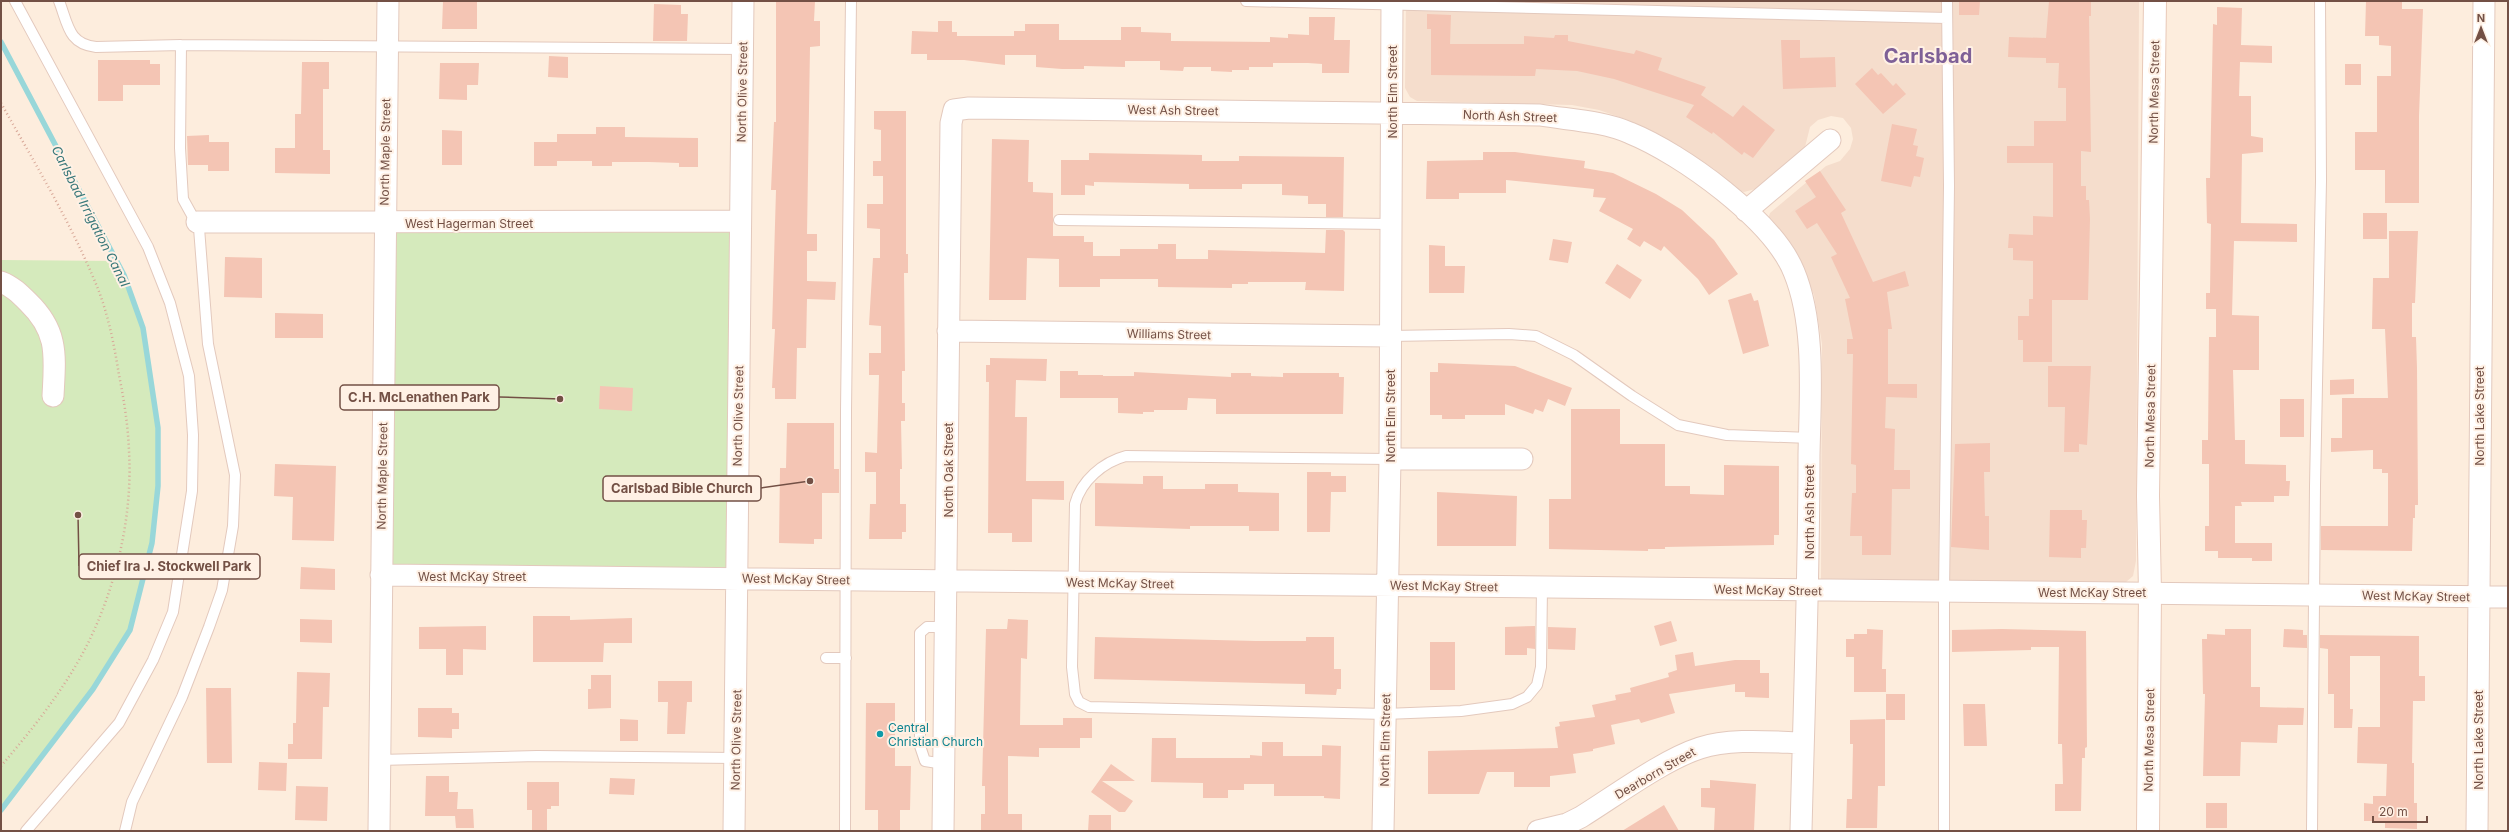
<svg xmlns="http://www.w3.org/2000/svg" width="2509" height="832" viewBox="0 0 2509 832" font-family="Inter,sans-serif">
  <style>
    .residential { fill: #f5ddcc }
    .green { fill: #d5eabc }
    .lines { fill: none; stroke-linecap: round; stroke-linejoin: round }
    .stream { stroke: #98d7d9; stroke-width: 5.5 }
    .building { fill: #f4c5b4 }
    .lane-casing { stroke: #e3c9bd; stroke-width: 12 }
    .street-casing { stroke: #e3c9bd; stroke-width: 23 }
    .secondary-casing { stroke: #e8c9b9; stroke-width: 24 }
    .path { stroke: #d8a898; stroke-width: 2.5; stroke-dasharray: 1 3; stroke-linecap: butt }
    .lane { stroke: #fff; stroke-width: 10 }
    .street { stroke: #fff; stroke-width: 21 }
    .secondary { stroke: #fff; stroke-width: 22 }
    .culture-dot { fill: #0f9aa8; stroke: #fff1e5; stroke-width: 1.5 }
    .labels { text-anchor: middle; dominant-baseline: central; stroke-width: 4; stroke-linejoin: round; paint-order: stroke }
    .street-label { font-size: 12px; fill: #735045; stroke: #fff1e5 }
    .culture-label { font-size: 12px; fill: #0d838f; stroke: #fff1e5; text-anchor: start }
    .water-label { font-size: 13px; font-style: italic; fill: #39787a; stroke: #fff1e5 }
    .town-label { font-size: 20px; font-weight: bold; fill: #7e6097; stroke: #fff1e5 }
    .leader { fill: none; stroke: #735045; stroke-width: 1.5 }
    .callout-dot { fill: #735045; stroke: #fff1e5; stroke-width: 1.5 }
    .callout { fill: #fff1e5; stroke: #735045; stroke-width: 1.5 }
    .callout-label { font-size: 13px; text-anchor: middle; font-weight: bold; fill: #735045 }
  </style>
  <rect width="100%" height="100%" fill="#fdeddd"/>
  <path class="residential" d="M1406,1H2139L2136,561L2133,576L2126,582L1821,579L1822,344L1814,295L1806,277L1768,219L1770,213L1826,166L1840,161L1850,149L1853,139L1851,128L1843,118L1831,116L1818,120L1810,127L1805,147L1759,188L1744,192L1737,190L1714,169L1662,136L1628,120L1599,110L1572,105L1417,101L1410,97L1405,88Z"/>
  <path class="green" d="M740,221L736,577L381,575L384,223Z
    M1,260L116,261C171,364 168,520 130,629C125,641 115,653 108,665C77,715 39,765 1,810Z"/>
  <g class="lines">
    <path class="stream" d="M1,42L124,275L143,328L158,428V486L152,543L130,630L93,689L1,810"/>
  </g>
  <path class="building" d="M443,1H477V29H442Z
    M776,1H815L814,21H820V46L810,47L807,234H817V251H807V281L836,282L835,300L807,299L806,348H797L796,399H775V388H772L775,329H772L776,190H771L774,122H776Z
    M1959,1H1980L1979,15H1959Z
    M2049,1H2091V16H2089L2091,152L2081,151V186H2086V200H2089L2090,219L2088,300H2052V362H2023V340H2018V316H2029V299H2033V261L2013,260V248H2008L2009,234L2033,235V216L2053,217V163H2007V146H2034V121H2066V88H2058L2059,63H2046V58L2008,57L2009,37L2046,38Z
    M2366,1H2402V9H2423L2419,116V203H2385V170H2355V132H2377V76H2391V46L2379,45V36H2365Z
    M654,4L681,5V14H688L687,41H653Z
    M2217,7L2242,8L2241,45L2272,46V63L2240,62L2239,96H2251V136L2263,138V152L2242,154L2241,223L2297,224V242L2234,241L2232,315L2259,316V370H2233L2235,440H2245V464L2286,465V481H2290L2289,496H2274V502H2241L2242,506H2235V543H2272V561H2252V558H2218V551H2205V526H2209V464H2202V440H2208L2209,337H2216V309H2206V293H2210L2211,224L2207,223L2206,178H2210L2213,24L2217,25Z
    M1427,14L1451,15L1450,44H1524V36L1554,38L1555,35H1568V41L1634,54L1636,50L1662,58L1658,70L1706,87L1701,95L1733,117L1743,105L1775,130L1753,158L1744,152L1742,155L1713,132L1712,134L1686,117L1694,105L1614,79L1577,71L1536,69L1535,76L1431,75V29H1427Z
    M1309,17H1335L1334,40H1350L1349,73H1322V64L1308,63H1273V67H1249V70H1232V72L1211,71V67H1184L1183,71L1160,70V61H1125V67L1084,66V69H1062L1036,67V55H1005V65L964,60H927V54H911L912,31L938,32V21H952V32H957V36H1014V31H1025V24H1059V40H1121V27H1141V32L1171,33V41L1270,42V37L1288,38V34L1309,35Z
    M1781,40H1800V58L1835,57L1836,87L1783,89Z
    M549,56L568,57V78L548,77Z
    M98,60H150V64H160V85H123V101H98Z
    M302,62H329V89H323V150H330V174L275,173V148H295V114H301Z
    M440,63H479L478,85H467V100L439,99Z
    M2345,64H2361V85H2345Z
    M1872,68L1878,75L1881,73L1893,86L1896,83L1906,94L1883,114L1855,84Z
    M874,111H906V254H908V273H904L905,371H902V403H905V421H901L902,469H900V504H906V532H902V539H869L870,504H876V472H865V452L877,453L879,375H869V353H881V326L869,325L873,258H880V229L867,228V204H883V176H873V161H881V130L874,129Z
    M1892,124L1917,129L1913,145L1918,146L1916,156L1924,158L1920,177L1914,176L1911,187L1881,181Z
    M596,127H625V137L698,138V167H679V163L649,162H612V166H592V161H557V166H534V142H557V134H596Z
    M442,130L462,131V165H442Z
    M209,135V142H229V171H208V165H188L187,136Z
    M992,139L1029,140L1028,182H1033V192L1053,193V236H1084V242H1093V256H1120V249H1158V244H1176V259H1208V250L1325,253L1326,230H1343L1345,232L1344,291L1305,290L1306,282H1248V284H1232V288L1158,287V279H1100V287H1059V259L1027,258L1026,300H989Z
    M1483,152H1515L1585,161L1584,168L1613,173L1656,194L1682,210L1714,240L1738,274L1709,295L1698,279L1664,246L1661,251L1644,241L1640,247L1627,239L1633,229L1599,211L1606,198L1593,197L1594,189L1506,180V193H1459V199H1426L1427,161L1483,160Z
    M1089,153L1202,155V161H1239V156L1344,157L1343,217H1326V204H1308V196L1282,195V184H1242V189H1189V184L1094,182V186L1085,185V195H1061V160H1089Z
    M1820,171L1846,210L1841,213L1873,282L1905,271L1909,286L1887,292L1892,329H1888V384H1917V398L1886,397L1885,428L1895,429L1894,470H1910V489H1892L1891,555H1862V536H1850L1852,493H1856V465L1851,464L1853,354H1847V339H1853L1845,299L1850,298L1831,257L1837,254L1817,223L1807,229L1795,211L1816,197L1805,181Z
    M2363,213H2387V239H2363Z
    M2389,231H2418L2415,303H2412V337H2416L2417,368L2418,505H2415V518H2413L2412,551L2321,550V526H2388V473H2382V469H2373V450L2331,452V438H2342V398H2388L2385,329H2372L2373,278H2389Z
    M1553,239L1572,242L1568,263L1549,260Z
    M1429,245L1445,246V266H1465L1464,293H1429Z
    M225,257L262,258V298L224,297Z
    M1617,264L1642,280L1630,299L1605,283Z
    M1751,293L1754,301L1758,300L1769,346L1743,354L1728,300Z
    M275,313L323,314V338H275Z
    M990,358L1047,359L1046,381L1016,380L1015,417H1027L1026,481H1064V500L1032,499V542H1012V533H988L989,382H986V365H990Z
    M1438,363L1515,366L1572,388L1565,406L1548,399L1543,412L1535,409L1533,414L1505,404V415H1465V419H1442V415H1430V372H1438Z
    M2048,366H2091L2087,445L2079,444V452H2064L2065,407H2048Z
    M1060,371H1078V375H1103V376H1134V372L1231,377V373H1251V376L1283,377V373H1339V377H1344L1343,414H1216V399L1188,398L1187,410H1154V412H1143V414L1118,413V398H1060Z
    M2354,379V394L2330,395V380Z
    M600,386L633,388L632,411L599,409Z
    M2280,399H2304V437H2280Z
    M1571,409H1620V444H1665V486H1690V494L1724,495V465L1779,466V535H1774V545L1665,547V549H1648V551L1549,549V499H1571Z
    M787,423H834V469H839V493H822V539H814V544L779,543L780,468H786Z
    M1990,443V472H1984L1985,516H1989V550L1951,547L1955,444Z
    M275,464L336,466L334,541L292,540L293,497L274,496Z
    M1307,472H1331V476H1346V492H1331L1330,532H1307Z
    M1143,476H1163V489H1205V484H1238V492L1279,493V531H1249V526H1190V529L1095,526V483L1143,484Z
    M1437,492L1517,496L1516,546H1437Z
    M2050,510H2082V520H2087L2086,548H2081V558L2049,557Z
    M301,567L335,569V590L300,589Z
    M533,616H570V620L632,618V643H604L603,662H533Z
    M300,619L332,620V643L300,642Z
    M1008,619L1028,620L1027,659L1021,658L1020,725H1063V718H1092V738H1080V748H1039V757L1008,756V814H1022V831H981V814H985V786H982L986,629H1007Z
    M1671,621L1677,641L1660,646L1654,626Z
    M486,626V650L463,649V675H446V649H419V627Z
    M1535,626V649L1527,648V655H1505V627Z
    M1548,627L1576,628L1575,650L1548,649Z
    M1867,629L1883,630L1882,669H1886V692H1854V657H1846V639H1854V634H1867Z
    M2002,629L2086,631L2087,747L2085,748V758H2082L2081,811H2055V784H2063L2062,744H2058L2059,647H2031V650L1952,652V630Z
    M2225,629H2251V687H2260V707L2304,708L2303,725H2278L2277,743L2241,742L2240,776H2203L2205,694H2203L2202,639H2207V634L2225,635Z
    M2284,629L2303,630V635H2307V648L2283,647Z
    M2320,635L2419,636V676H2425V701H2413L2412,763H2414V803H2417V829L2385,828V821H2364V803L2373,804V796H2386L2387,764L2357,763L2358,727H2380V656H2350V709H2353L2352,728H2334V694H2328V649L2320,648Z
    M1095,637L1256,641H1306V637H1334V669H1341V689H1337L1336,695L1305,694V684L1094,679Z
    M1430,642H1455V690H1430Z
    M1693,652L1695,666L1735,660H1760V673H1769V698L1745,697V692H1735V684L1669,694L1675,713L1641,723L1639,719L1611,725L1615,744L1593,749V751L1573,754L1576,773L1550,776V787H1514V772H1487L1479,794H1428V751L1558,748L1555,727L1560,726L1559,722L1595,717L1592,705L1616,700L1615,695L1631,692L1630,688L1669,677L1668,673L1677,670L1675,655Z
    M297,672L330,673L329,707H323L322,759H288V744H293V723H296Z
    M591,675H611V708L588,709V689H591Z
    M658,681H692V702H687L685,734H667L668,702H658Z
    M206,688H231L232,763H207Z
    M1886,694H1905V720H1886Z
    M866,703H895V766H911L910,810H900V831H878V810H865Z
    M1963,704H1985L1987,746H1964Z
    M418,708H452V713H459V729H452V738L418,737Z
    M620,719L638,720V741H620Z
    M1885,719V786H1878L1877,828H1846L1847,799H1852L1853,744H1850V720Z
    M1152,738H1176V758H1250V755L1262,756V742H1283V756H1322V745L1341,746L1340,799L1324,798V796H1274V784H1244V790H1228V798H1203V783L1151,782Z
    M259,762L287,763L286,791L258,790Z
    M1111,764L1135,781H1102L1133,801L1125,812H1119L1091,792Z
    M426,776H449V792H458L457,809H473L474,828H456L455,816H425Z
    M610,778L635,779L634,795L609,794Z
    M1710,780L1756,784L1754,831H1714L1715,808L1701,807V788H1710Z
    M527,782H559V806H551V809H547V831H532V810H527Z
    M296,786L328,787L327,821L295,820Z
    M2206,803H2227V828H2206Z
    M1664,805L1679,831H1622Z
    M1089,815H1111V831H1088Z"/>
  <g class="lines">
    <g class="lane-casing">
      <path id="lane" d="M15,1L148,247L170,303L189,376L193,435L192,491L173,612L153,660L119,723L26,831
        M59,1C68,24 68,44 96,47L181,45L742,49
        M1246,1L1947,18
        M1059,220L1391,224
        M1390,336L1509,334L1536,336L1574,355L1632,396L1678,425L1727,435L1810,438
        M1390,459L1126,456C1103,462 1081,481 1075,504L1072,667L1075,694L1079,702L1089,707L1385,714L1461,711L1512,704L1527,697L1537,685L1541,667L1542,587
        M826,658H846
        M379,760L537,756L736,758
        M944,764L925,761L920,746V633L927,627H946
        M125,831L132,802L182,697L209,627L222,590L233,526L235,475L208,344L199,228L183,199L180,148L181,45
        M845,831L846,411L851,1
        M1944,831V592L1949,186L1947,1
        M2312,831L2315,486L2321,181L2320,1"/>
    </g>
    <g class="street-casing">
      <path id="street" d="M1746,211L1830,140
        M197,222L740,221
        M1,282C12,286 20,294 28,302C59,332 55,356 53,396
        M948,331L1390,336
        M1390,459H1522
        M381,575L2508,597
        M379,831L388,1
        M734,831L743,1
        M943,831L951,123L954,110L969,108L1540,115C1570,120 1603,121 1630,133C1682,154 1773,220 1794,272C1816,325 1810,398 1809,455C1809,580 1804,705 1801,831
        M1383,831L1390,459L1392,1
        M1538,831L1567,824L1581,817C1615,796 1663,760 1700,748C1729,738 1772,742 1803,743
        M2477,831L2484,1"/>
    </g>
    <g class="secondary-casing">
      <path id="secondary" d="M2148,831L2150,592L2148,496L2155,1"/>
    </g>
    <path class="path" d="M1,103C34,162 70,221 96,284C108,313 114,344 119,375C124,400 128,425 129,451C133,518 115,592 84,651C62,692 31,731 1,766"/>
    <use href="#lane" class="lane"/>
    <use href="#street" class="street"/>
    <use href="#secondary" class="secondary"/>
  </g>
  <circle class="culture-dot" cx="880" cy="734" r="4"/>
  <g class="labels">
    <g class="street-label">
      <text transform="translate(742 92) rotate(-89)">North Olive Street</text>
      <text transform="translate(1392 92) rotate(-90)">North Elm Street</text>
      <text transform="translate(2154 92) rotate(-89)">North Mesa Street</text>
      <text transform="translate(1173 110) rotate(1)">West Ash Street</text>
      <text transform="translate(1510 116) rotate(2)">North Ash Street</text>
      <text transform="translate(385 152) rotate(-89)">North Maple Street</text>
      <text x="469" y="223">West Hagerman Street</text>
      <text transform="translate(1169 334) rotate(1)">Williams Street</text>
      <text transform="translate(738 416) rotate(-89)">North Olive Street</text>
      <text transform="translate(1390 416) rotate(-90)">North Elm Street</text>
      <text transform="translate(2150 416) rotate(-89)">North Mesa Street</text>
      <text transform="translate(2479 416) rotate(-90)">North Lake Street</text>
      <text transform="translate(948 470) rotate(-90)">North Oak Street</text>
      <text transform="translate(382 476) rotate(-89)">North Maple Street</text>
      <text transform="translate(1809 512) rotate(-90)">North Ash Street</text>
      <text x="472" y="576">West McKay Street</text>
      <text transform="translate(796 579) rotate(1)">West McKay Street</text>
      <text transform="translate(1120 583) rotate(1)">West McKay Street</text>
      <text transform="translate(1444 586) rotate(1)">West McKay Street</text>
      <text transform="translate(1768 590) rotate(1)">West McKay Street</text>
      <text x="2092" y="592">West McKay Street</text>
      <text transform="translate(2416 596) rotate(1)">West McKay Street</text>
      <text transform="translate(736 740) rotate(-89)">North Olive Street</text>
      <text transform="translate(1385 740) rotate(-89)">North Elm Street</text>
      <text transform="translate(2149 740) rotate(-89)">North Mesa Street</text>
      <text transform="translate(2478 740) rotate(-90)">North Lake Street</text>
      <text transform="translate(1655 773) rotate(-30)">Dearborn Street</text>
    </g>
    <g class="culture-label">
      <text x="888" y="727">Central<tspan x="888" dy="14">Christian Church</tspan></text>
    </g>
    <g class="water-label">
      <text transform="translate(91 216) rotate(63)">Carlsbad Irrigation Canal</text>
    </g>
    <g class="town-label">
      <text x="1928" y="56">Carlsbad</text>
    </g>
  </g>
  <path class="leader" d="M560 399L499 397M810 481L761 488M78 515L79 566"/>
  <g class="callout-dot">
    <circle cx="560" cy="399" r="4"/>
    <circle cx="810" cy="481" r="4"/>
    <circle cx="78" cy="515" r="4"/>
  </g>
  <g class="callout">
    <rect x="340" y="385" width="159" height="25" rx="4"/>
    <rect x="603" y="476" width="158" height="25" rx="4"/>
    <rect x="79" y="554" width="181" height="25" rx="4"/>
  </g>
  <g class="callout-label">
    <text x="419" y="402">C.H. McLenathen Park</text>
    <text x="682" y="493">Carlsbad Bible Church</text>
    <text x="169" y="571">Chief Ira J. Stockwell Park</text>
  </g>
  <rect width="2509" height="832" fill="none" stroke="#735045" stroke-width="4"/>
  <g transform="translate(2481 28)" stroke="#fff1e5" stroke-width="3" paint-order="stroke">
  <path d="M0-3L7 15L0 10L-7 15Z" fill="#735045"/>
  <text y="-6" font-size="11" font-weight="bold" text-anchor="middle" fill="#735045">N</text>
  </g>
  <path d="M2373 816v6h54v-6" fill="none" stroke="#735045" stroke-width="2"/>
  <text x="2379" y="816" font-size="12" fill="#735045" stroke="#fff1e5" stroke-width="3" paint-order="stroke">20 m</text>
</svg>
